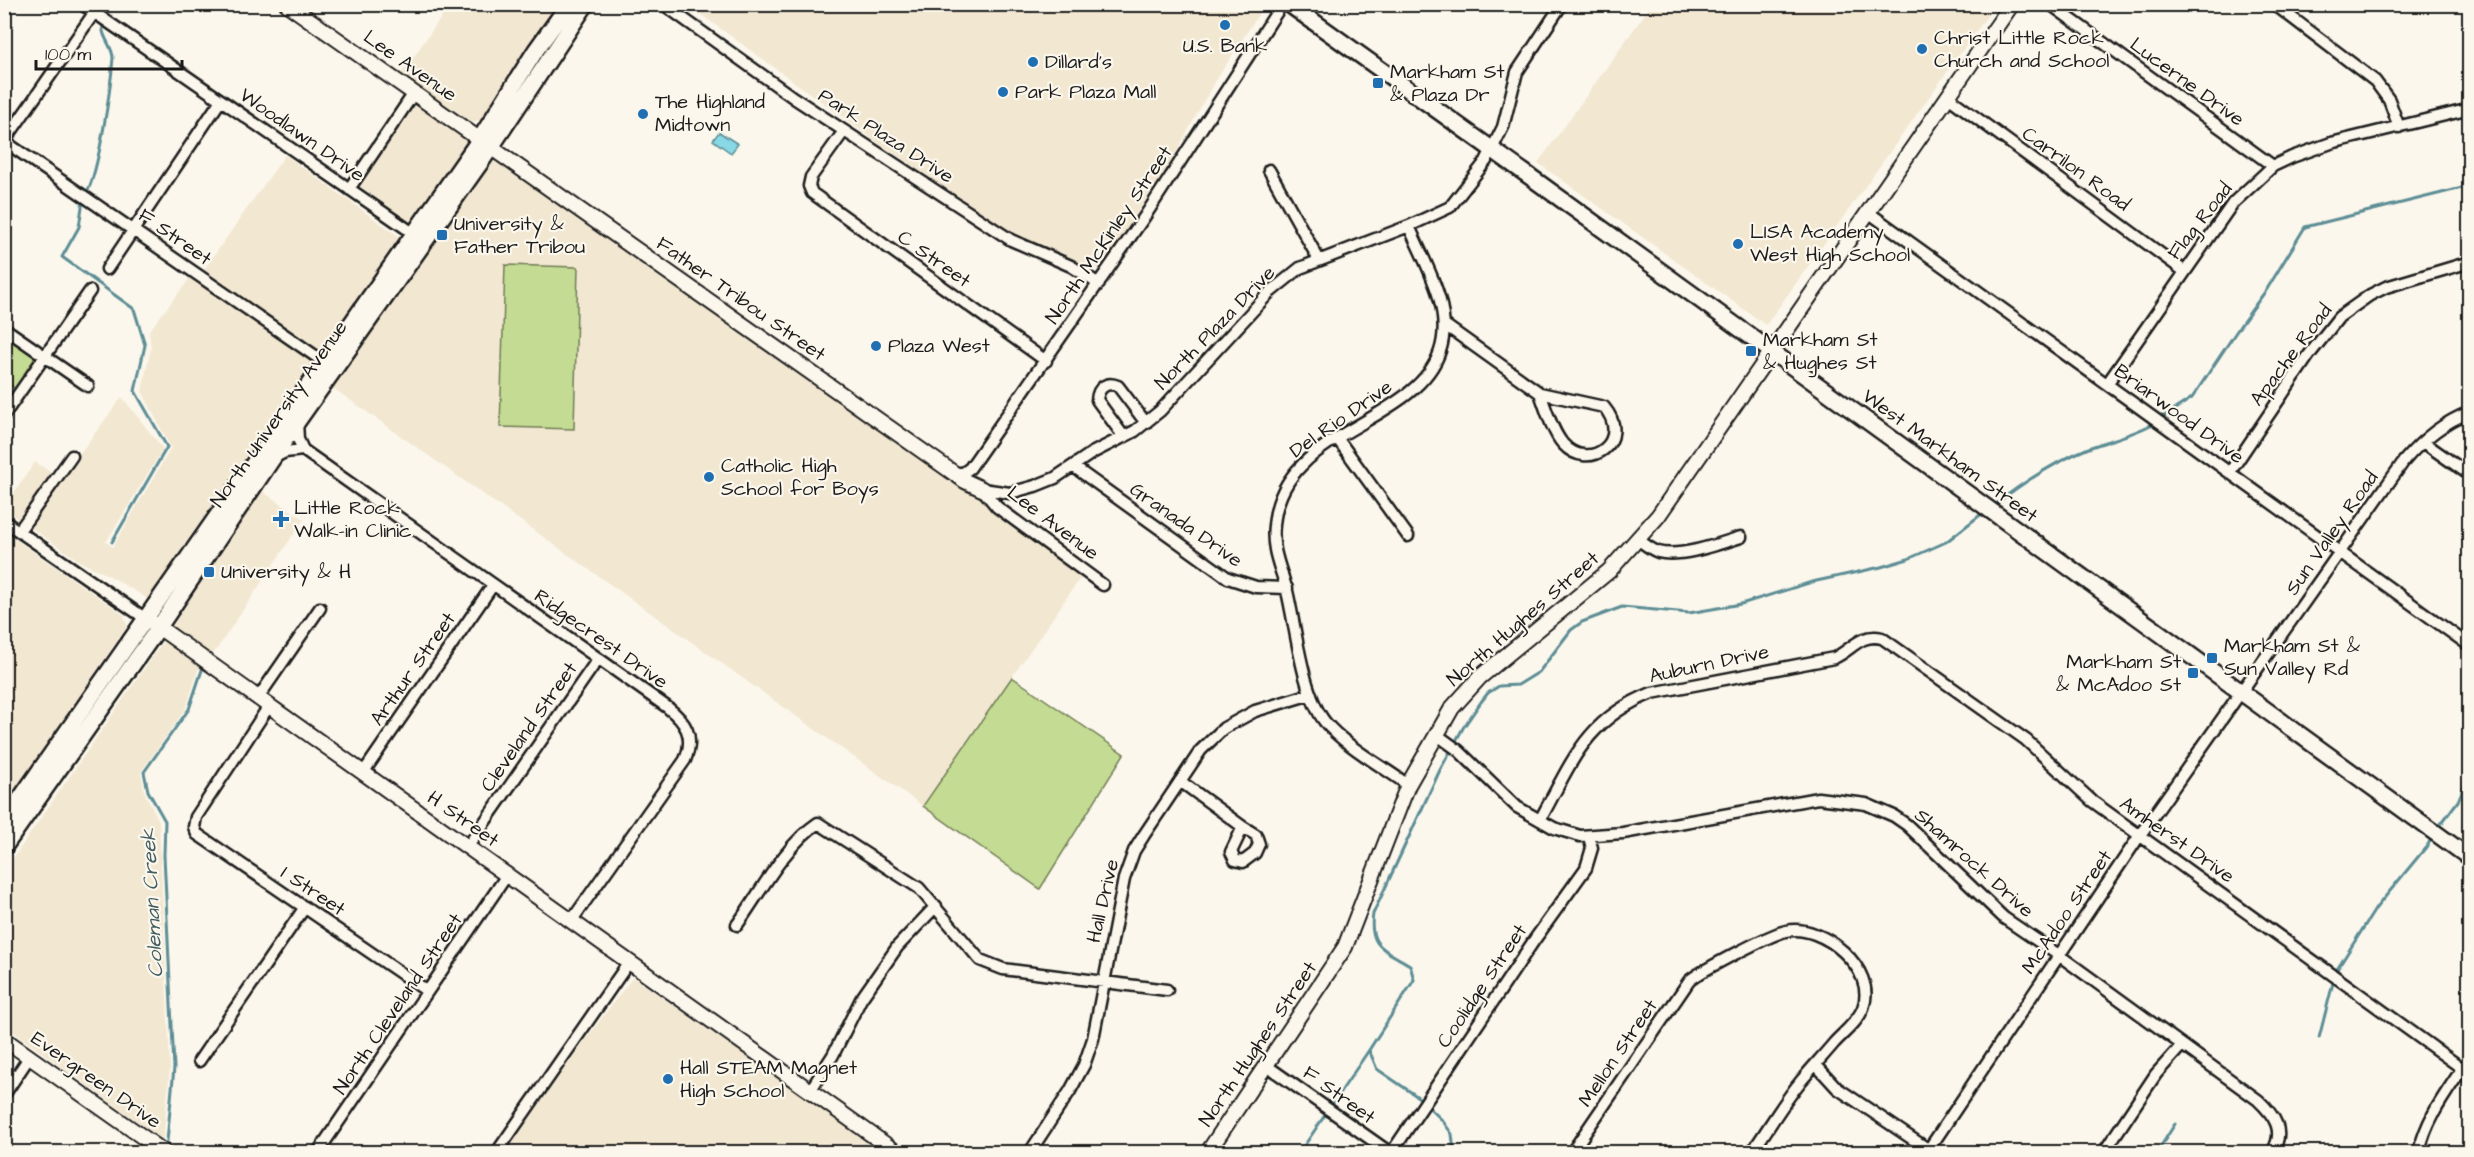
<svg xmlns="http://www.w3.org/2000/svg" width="2474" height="1157" viewBox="0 0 2474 1157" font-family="'Architects Daughter',sans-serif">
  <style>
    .built { fill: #f2e7d1 }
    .green { fill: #c3db92; stroke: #707c57; stroke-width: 1.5 }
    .water { fill: #89d8e6; stroke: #5d8d95; stroke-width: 1.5 }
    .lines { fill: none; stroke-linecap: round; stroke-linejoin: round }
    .stream { stroke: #5d8d95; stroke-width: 3 }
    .minor-casing { stroke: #1c1c1c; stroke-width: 15 }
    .tertiary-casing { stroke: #1c1c1c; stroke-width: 18 }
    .secondary-casing { stroke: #1c1c1c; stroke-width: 20 }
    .minor { stroke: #fbf7ec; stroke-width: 10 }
    .tertiary { stroke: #fbf7ec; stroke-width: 14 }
    .secondary { stroke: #fbf7ec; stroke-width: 15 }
    .poi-dot { fill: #1f6fb2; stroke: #fbf7ec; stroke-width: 2 }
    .labels { text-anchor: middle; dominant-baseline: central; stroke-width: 4.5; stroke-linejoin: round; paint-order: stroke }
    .poi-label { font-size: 20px; fill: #1c1c1c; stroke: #fbf7ec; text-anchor: start }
    .street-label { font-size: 20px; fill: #1c1c1c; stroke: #fbf7ec }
    .water-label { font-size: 21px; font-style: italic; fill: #425e63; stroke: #fbf7ec }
  </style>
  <rect width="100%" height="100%" fill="#fbf7ec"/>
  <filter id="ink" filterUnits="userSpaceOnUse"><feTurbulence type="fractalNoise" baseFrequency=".0167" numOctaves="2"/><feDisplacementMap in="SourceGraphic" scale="12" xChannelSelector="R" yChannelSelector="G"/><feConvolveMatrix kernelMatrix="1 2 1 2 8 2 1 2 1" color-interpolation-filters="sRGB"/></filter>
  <g filter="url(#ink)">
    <path class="built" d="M1652,4H1995V5L1766,325L1538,163Z
      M450,5H561L481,120L468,122L400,76Z
      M688,5H1260L1258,15L1211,88L1173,158L1100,269L1049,251L1005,228L877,142Z
      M412,101L467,138V146L414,220H405L356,183Z
      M491,147L815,375L1085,571L923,806L326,383Z
      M285,155L401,238L325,353L203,271Z
      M191,277L310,360L313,373L218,496L148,599L108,575L81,562L5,510V506L35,462L61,479L122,397L163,449L106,542L113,547L171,448L142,391L151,348L149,331Z
      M260,490L304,519L214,653L198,670L186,708L141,772L144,791L159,821L170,1068L163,1140L5,1026V870L162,643Z
      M5,532L124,615L127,626L5,805Z
      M633,977L834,1118L882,1152H506L582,1044Z"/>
    <path class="green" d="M505,265L578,267L574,429L500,427Z
      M5,333L40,358L17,390L5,381Z
      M1012,677L1124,754L1040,889L923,806Z"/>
    <path class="water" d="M719,132L738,144L731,153L713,140Z"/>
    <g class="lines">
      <path class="stream" d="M105,17L109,4
        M86,194C99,173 111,85 113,58C113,46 100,36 103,23
        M83,200L79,227L62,257L134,309L145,345L135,391L167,447L112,542
        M2161,418L2192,398L2240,326L2267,289L2305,227L2470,186
        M1992,507C2022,483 2056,461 2091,447C2113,439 2136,434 2156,422
        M2438,828L2458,801L2470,772
        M2319,1038L2336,971L2376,908L2427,846L2433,836
        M165,1146L167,1141L174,1068L164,855L165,821L148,791L144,772L189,709L202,670
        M1300,1152L1369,1050
        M1454,1152L1452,1134L1442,1120L1418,1097L1377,1069L1369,1050L1414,980L1410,965C1385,950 1368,947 1373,914L1440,770L1463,728L1481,702L1488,693L1499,686L1518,685L1539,672L1571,630L1582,622L1622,607L1689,613L1741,604L1812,582L1881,567L1908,559L1946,542L1984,512
        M2157,1152L2175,1124"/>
      <g class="minor-casing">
        <path id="minor" d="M82,4L413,233
          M663,4L794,98L1011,240L1071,266L1099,284
          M2050,4L2273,166
          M2274,4L2375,81L2389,100L2399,127
          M1948,97L2184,271
          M844,131L811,177L809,186L812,193L1046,361
          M4,141L324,362
          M4,142L94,13
          M1269,170L1319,260
          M349,189L414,93
          M1868,212L2470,646
          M107,269L221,100
          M1445,325L1540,393
          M4,328L88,386
          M2107,384L2233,203L2273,166L2292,157L2331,143L2470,109
          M1540,393L1604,407C1633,441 1589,473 1563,444C1552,431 1546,409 1540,393Z
          M4,415L90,291
          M297,422L298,439L303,450L667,707C686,722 695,736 685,760L572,920
          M1124,437L1097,400C1098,387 1107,381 1118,386L1146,423
          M1337,438L1408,536
          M2423,442L2470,475
          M275,457L285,452L303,450
          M1074,467L1228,578L1256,587L1287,588
          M2230,472L2309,355L2339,317L2370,295L2386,287L2470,262
          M955,473H963L970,468L1145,216L1282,4
          M982,489L1010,493L1035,486L1055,478L1092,453L1135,431L1160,411L1269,293L1300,268L1409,226L1450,207L1486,161L1503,127L1517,72L1562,4
          M982,489L997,507L1103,585
          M4,521L146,619
          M19,531L72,456
          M1638,539C1644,544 1650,549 1658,552C1680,558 1719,544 1741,537
          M258,698L320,608
          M269,706L196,817L194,827L197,834L427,991
          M1436,734L1458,750L1517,807L1554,828L1580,836L1623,833L1818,798L1866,804L1894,816L1907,825L2004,918L2060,956L2258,1100C2274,1115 2286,1131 2272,1152
          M363,773L493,585
          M1180,781L1243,827
          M1408,785C1382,766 1345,746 1325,722C1302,693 1296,628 1287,591C1281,568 1271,550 1274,525C1276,502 1286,481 1302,465C1341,424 1422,406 1440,351C1454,309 1425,264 1409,226
          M1540,820C1572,762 1585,720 1652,693L1834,658C1852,650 1860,633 1882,638L2026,740L2092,801L2470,1074
          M1243,827L1256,835L1259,844L1255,853L1243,862L1235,860L1231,852Z
          M468,846L598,659
          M737,925C760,893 785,845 818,823L919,888L980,960L1003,969L1167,990
          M199,1061L305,907
          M1816,1065L1837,1088L1929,1150
          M1267,1066L1389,1152
          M810,1091L833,1055L861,999L898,946L936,906
          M4,1095L30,1056
          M143,1152L150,1142
          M318,1152L507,875
          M497,1152L629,962
          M1030,1152L1070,1091L1084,1065L1093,1039L1124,879L1134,851L1144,835L1201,750L1224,728L1255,711L1311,694
          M1392,1152L1535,939L1586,868L1592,848L1589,837
          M1572,1152L1689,981C1700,971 1771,934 1786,931C1822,923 1878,969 1863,1008C1858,1022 1843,1033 1834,1043C1823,1056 1812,1068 1801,1081C1783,1103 1768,1129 1752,1152
          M1927,1152L2140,835L2404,461C2422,440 2444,422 2470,412
          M2104,1152L2156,1074L2182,1045
          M2419,1152C2426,1120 2444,1096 2462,1069"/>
      </g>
      <g class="tertiary-casing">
        <path id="tertiary" d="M287,4L965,481L982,489
          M150,621L896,1152
          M4,1039L164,1152
          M1208,1152L1345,947L1408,785L1452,708L1480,677L1609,571L1658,516L2012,4"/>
      </g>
      <g class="secondary-casing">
        <path id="secondary" d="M1289,4L1532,178L2470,858
          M4,822L480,139L536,50L569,4
          M4,847L159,627L297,422L483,159L586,4"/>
      </g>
      <use href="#minor" class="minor"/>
      <use href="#tertiary" class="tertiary"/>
      <use href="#secondary" class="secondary"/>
    </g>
  </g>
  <g class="poi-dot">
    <circle cx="1225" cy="25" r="6"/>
    <circle cx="1922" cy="49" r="6"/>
    <circle cx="1033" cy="62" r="6"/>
    <rect x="1372" y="77" width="12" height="12" rx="3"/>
    <circle cx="1003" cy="92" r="6"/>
    <circle cx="643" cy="114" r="6"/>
    <rect x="436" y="229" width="12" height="12" rx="3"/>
    <circle cx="1738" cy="244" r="6"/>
    <circle cx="876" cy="346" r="6"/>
    <rect x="1745" y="345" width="12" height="12" rx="3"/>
    <circle cx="709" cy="477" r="6"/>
    <path d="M278 510h6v6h6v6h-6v6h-6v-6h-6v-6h6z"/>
    <rect x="203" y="566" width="12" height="12" rx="3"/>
    <rect x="2206" y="652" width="12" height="12" rx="3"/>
    <rect x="2187" y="667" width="12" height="12" rx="3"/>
    <circle cx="668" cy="1079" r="6"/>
  </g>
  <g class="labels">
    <g class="poi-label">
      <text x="1934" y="38">Christ Little Rock<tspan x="1934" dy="23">Church and School</tspan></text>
      <text x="1225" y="46" text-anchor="middle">U.S. Bank</text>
      <text x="1045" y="62">Dillard's</text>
      <text x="1390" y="72">Markham St<tspan x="1390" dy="23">&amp; Plaza Dr</tspan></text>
      <text x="1015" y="92">Park Plaza Mall</text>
      <text x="655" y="102">The Highland<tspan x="655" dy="23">Midtown</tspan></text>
      <text x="454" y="224">University &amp;<tspan x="454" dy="23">Father Tribou</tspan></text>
      <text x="1750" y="232">LISA Academy<tspan x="1750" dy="23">West High School</tspan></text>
      <text x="1763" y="340">Markham St<tspan x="1763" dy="23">&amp; Hughes St</tspan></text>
      <text x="888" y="346">Plaza West</text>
      <text x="721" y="466">Catholic High<tspan x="721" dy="23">School for Boys</tspan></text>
      <text x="294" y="508">Little Rock<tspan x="294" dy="23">Walk-in Clinic</tspan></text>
      <text x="221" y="572">University &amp; H</text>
      <text x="2224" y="646">Markham St &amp;<tspan x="2224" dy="23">Sun Valley Rd</tspan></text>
      <text x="2181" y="662" text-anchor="end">Markham St<tspan x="2181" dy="23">&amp; McAdoo St</tspan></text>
      <text x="680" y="1068">Hall STEAM Magnet<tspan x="680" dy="23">High School</tspan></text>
    </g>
    <g class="street-label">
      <text transform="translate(410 66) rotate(35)">Lee Avenue</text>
      <text transform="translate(2187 82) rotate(36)">Lucerne Drive</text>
      <text transform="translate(302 135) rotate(35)">Woodlawn Drive</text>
      <text transform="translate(886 136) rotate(33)">Park Plaza Drive</text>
      <text transform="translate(2076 169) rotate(36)">Carrilon Road</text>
      <text transform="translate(2200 221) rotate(-52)">Flag Road</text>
      <text transform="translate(1109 235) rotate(-56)">North McKinley Street</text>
      <text transform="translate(175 237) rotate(35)">F Street</text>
      <text transform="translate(934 259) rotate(35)">C Street</text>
      <text transform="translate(741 299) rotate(35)">Father Tribou Street</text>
      <text transform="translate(1215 328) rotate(-46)">North Plaza Drive</text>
      <text transform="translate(2291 355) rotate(-53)">Apache Road</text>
      <text transform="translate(279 414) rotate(-55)">North University Avenue</text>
      <text transform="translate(2179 414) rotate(36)">Briarwood Drive</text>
      <text transform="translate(1341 419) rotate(-35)">Del Rio Drive</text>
      <text transform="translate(1950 456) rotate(36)">West Markham Street</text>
      <text transform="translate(1053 523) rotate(37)">Lee Avenue</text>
      <text transform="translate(1186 525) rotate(35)">Granada Drive</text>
      <text transform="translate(2332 533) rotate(-55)">Sun Valley Road</text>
      <text transform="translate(1523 619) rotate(-41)">North Hughes Street</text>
      <text transform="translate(601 639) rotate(35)">Ridgecrest Drive</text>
      <text transform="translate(1709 664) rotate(-12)">Auburn Drive</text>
      <text transform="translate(413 669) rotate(-55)">Arthur Street</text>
      <text transform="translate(529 727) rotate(-55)">Cleveland Street</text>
      <text transform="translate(463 819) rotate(35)">H Street</text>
      <text transform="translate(2177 840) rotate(35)">Amherst Drive</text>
      <text transform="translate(1974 863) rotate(42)">Shamrock Drive</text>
      <text transform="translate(313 891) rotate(34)">I Street</text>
      <text transform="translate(1103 901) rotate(-77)">Hall Drive</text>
      <text transform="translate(2067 912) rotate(-56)">McAdoo Street</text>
      <text transform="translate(1482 986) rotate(-56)">Coolidge Street</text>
      <text transform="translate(398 1004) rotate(-56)">North Cleveland Street</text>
      <text transform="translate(1258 1044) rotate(-56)">North Hughes Street</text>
      <text transform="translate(1618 1053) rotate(-56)">Mellon Street</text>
      <text transform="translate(96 1080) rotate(35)">Evergreen Drive</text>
      <text transform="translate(1339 1095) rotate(36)">F Street</text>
    </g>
    <g class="water-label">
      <text transform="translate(152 903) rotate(-93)">Coleman Creek</text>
    </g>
  </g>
  <rect width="2474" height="1157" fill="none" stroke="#fbf7ec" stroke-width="24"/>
  <rect x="12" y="12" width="2450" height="1133" fill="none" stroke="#1c1c1c" stroke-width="2" filter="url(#ink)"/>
  <path d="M36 60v9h146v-9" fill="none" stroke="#1c1c1c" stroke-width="3"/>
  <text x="45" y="60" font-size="18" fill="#1c1c1c" stroke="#fbf7ec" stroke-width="4.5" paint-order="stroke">100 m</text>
</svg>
